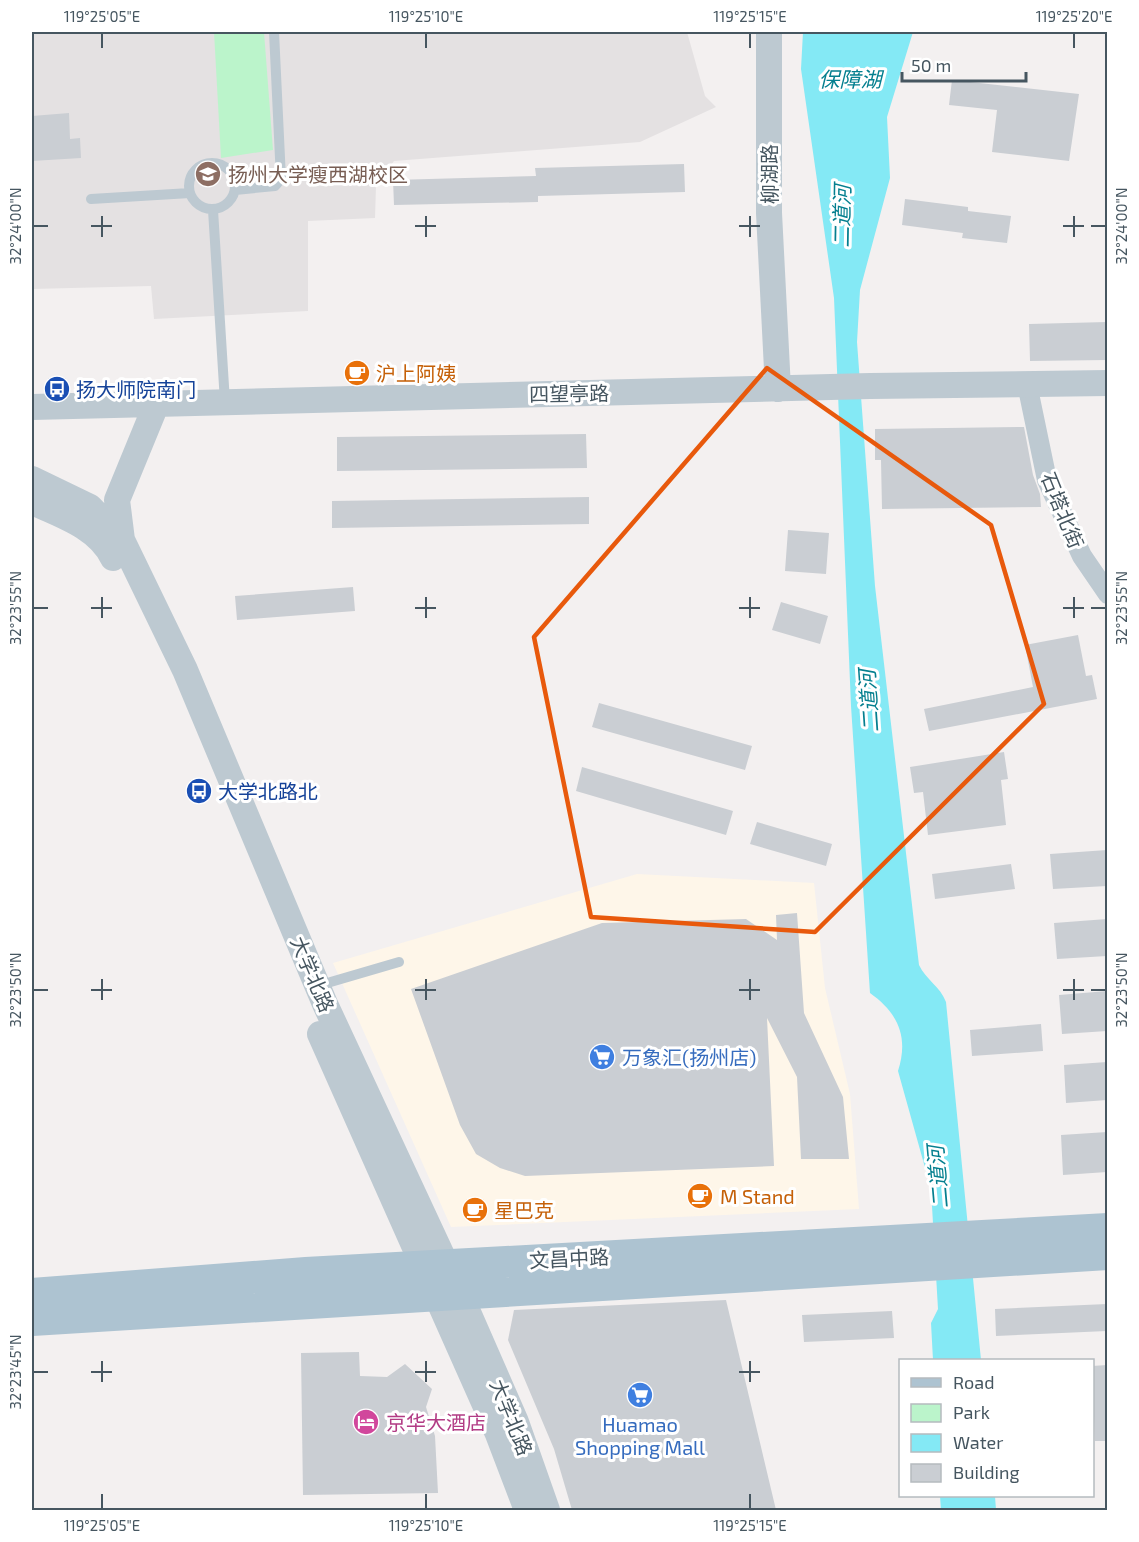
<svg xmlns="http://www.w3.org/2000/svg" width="1139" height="1542" viewBox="0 0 1139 1542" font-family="'Exo 2','Noto Sans SC',sans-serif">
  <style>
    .commercial { fill: #fef6e9 }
    .education { fill: #e4e1e2 }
    .green { fill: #bbf4cb }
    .water { fill: #84e9f5 }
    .building { fill: #caced3 }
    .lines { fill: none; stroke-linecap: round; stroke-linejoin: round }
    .service { stroke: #bdc9d1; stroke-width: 10 }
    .minor { stroke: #bdc9d1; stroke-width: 20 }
    .tertiary { stroke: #bdc9d1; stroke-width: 26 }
    .primary { stroke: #adc3d1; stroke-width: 32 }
    .marked { fill: none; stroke: #e8590c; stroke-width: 4.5; stroke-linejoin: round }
    .ticks { fill: none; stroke: #465660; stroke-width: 2 }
    .labels { text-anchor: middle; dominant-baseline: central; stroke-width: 6; stroke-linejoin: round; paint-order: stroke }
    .education-label { font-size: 20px; fill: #785e54; stroke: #fff; text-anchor: start }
    .street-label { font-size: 20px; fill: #465660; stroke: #fff }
    .food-label { font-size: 20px; fill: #c56008; stroke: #fff; text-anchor: start }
    .transit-label { font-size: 20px; fill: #164399; stroke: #fff; text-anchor: start }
    .shop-label { font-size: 20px; fill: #366cbe; stroke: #fff; text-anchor: start }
    .hotel-label { font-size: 20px; fill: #b23c85; stroke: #fff; text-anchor: start }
    .water-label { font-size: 21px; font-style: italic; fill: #047f8f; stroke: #fff }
    .neatline { fill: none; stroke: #465660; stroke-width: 2 }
    .ticks-label { font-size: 15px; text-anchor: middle; fill: #465660 }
  </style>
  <rect width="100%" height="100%" fill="#f3f0f0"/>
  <path class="commercial" d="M637,874L814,883L825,988L850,1094L859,1209L451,1227L333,963Z"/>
  <path class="education" d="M32,32H687L705,96L716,107L640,142L394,161L376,186L375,218L308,221V311L154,319L151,286L32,289Z"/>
  <path class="green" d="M214,32H264L273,150L221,158Z"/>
  <path class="water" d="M803,32H913L887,117L890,178L860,290L857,342L875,586L919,965C926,980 940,986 946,1002L981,1360H933L931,1323L938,1309L931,1189L898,1071C909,1037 898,1013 870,993L851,706L834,298L801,69Z
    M940,1496H995L996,1510H941Z"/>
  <path class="building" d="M952,80L1079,94L1069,161L992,152L997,110L949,105Z
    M69,113L70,139L80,138L81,158L32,161V116Z
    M684,164L685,192L538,196V202L394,205L393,180L536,176L535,168Z
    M905,199L968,207V211L1011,216L1007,243L962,238L963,233L902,225Z
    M1107,322V360L1030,361L1029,324Z
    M1024,427L1033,475L1040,494L1041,507L882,509L881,460H875V429Z
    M586,434L587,468L337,471V437Z
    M589,497V524L332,528V501Z
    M788,530L829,533L826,574L785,571Z
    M353,587L355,611L237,620L235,596Z
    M781,602L828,616L820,644L772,630Z
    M1078,635L1086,676L1092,675L1097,699L929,731L924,709L1033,687L1025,645Z
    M599,703L752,746L745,770L592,727Z
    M1004,752L1008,779L1001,780L1006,825L928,835L923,792L914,793L910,767Z
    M582,767L733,811L726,835L576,791Z
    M757,822L832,844L826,866L750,844Z
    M1107,850V886L1053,889L1050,854Z
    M1011,864L1015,889L935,899L932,874Z
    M797,913L804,1013L843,1097L849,1159H801L797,1077L767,1018L774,1166L525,1176L500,1168L476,1154L460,1125L411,989L602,923L746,919L777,940L776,915Z
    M1107,919V956L1057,959L1054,923Z
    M1107,991V1031L1062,1034L1059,995Z
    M1041,1024L1043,1051L972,1056L970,1030Z
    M1107,1062V1100L1066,1103L1064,1065Z
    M1107,1132V1172L1063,1175L1061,1135Z
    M726,1300L776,1510H572L554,1449L508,1340L514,1310Z
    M1107,1304V1331L996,1336L995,1309Z
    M892,1311L894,1338L804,1342L802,1315Z
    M359,1352L360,1376L387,1377L405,1364L432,1389L426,1407L435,1436L438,1493L303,1495L301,1353Z
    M1107,1365V1441H1095L1092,1366Z"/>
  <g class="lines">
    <path class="service" d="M189 186a23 23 0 1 1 46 0a23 23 0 1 1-46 0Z
      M235,190L275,186L281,179L274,32
      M91,199L190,193
      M213,210L225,402
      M317,986L399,962"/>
    <path class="minor" d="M1027,384L1047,480L1082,556L1108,594"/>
    <path class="tertiary" d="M769,32V213L778,389
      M32,407L870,386L1108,383
      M32,479L90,507L122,540L185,670L325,1004L460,1294L516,1422L547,1510
      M32,502C61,515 98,527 113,558
      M122,540L117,500L156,405
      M320,1034L498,1434L527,1510"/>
    <path class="primary" d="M32,1294L306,1273L1108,1229
      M32,1320L1108,1254"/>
  </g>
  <path class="marked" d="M767,368L991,525L1044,704L815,932L591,917L534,637Z"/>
  <path class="ticks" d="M102,33V48M426,33V48M750,33V48M1074,33V48M102,216V237M426,216V237M750,216V237M1074,216V237M33,226H48M91,226H112M415,226H436M739,226H760M1063,226H1084M1091,226H1106M102,597V618M426,597V618M750,597V618M1074,597V618M33,608H48M91,608H112M415,608H436M739,608H760M1063,608H1084M1091,608H1106M102,979V1000M426,979V1000M750,979V1000M1074,979V1000M33,990H48M91,990H112M415,990H436M739,990H760M1063,990H1084M1091,990H1106M102,1361V1382M426,1361V1382M750,1361V1382M33,1372H48M91,1372H112M415,1372H436M739,1372H760M102,1494V1509M426,1494V1509M750,1494V1509"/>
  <defs>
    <g id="university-disc" transform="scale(1.35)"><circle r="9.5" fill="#8d6e63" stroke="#fff"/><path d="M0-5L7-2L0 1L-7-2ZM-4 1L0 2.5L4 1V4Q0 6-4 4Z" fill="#fff"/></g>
    <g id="cafe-disc" transform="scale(1.35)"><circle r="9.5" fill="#e8710a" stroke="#fff"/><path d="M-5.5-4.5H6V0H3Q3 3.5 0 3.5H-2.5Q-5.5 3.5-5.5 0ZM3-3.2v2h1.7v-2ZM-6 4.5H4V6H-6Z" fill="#fff"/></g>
    <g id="bus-disc" transform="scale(1.35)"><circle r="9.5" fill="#1a4fb4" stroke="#fff"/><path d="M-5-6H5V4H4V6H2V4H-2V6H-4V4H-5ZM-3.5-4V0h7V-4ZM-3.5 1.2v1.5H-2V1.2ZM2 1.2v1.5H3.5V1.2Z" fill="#fff"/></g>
    <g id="supermarket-disc" transform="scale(1.35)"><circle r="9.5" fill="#3f7fe0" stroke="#fff"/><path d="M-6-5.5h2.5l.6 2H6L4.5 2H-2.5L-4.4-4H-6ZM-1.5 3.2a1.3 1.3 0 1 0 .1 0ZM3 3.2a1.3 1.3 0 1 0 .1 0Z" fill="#fff"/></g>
    <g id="hotel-disc" transform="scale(1.35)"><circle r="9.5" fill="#d1479c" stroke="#fff"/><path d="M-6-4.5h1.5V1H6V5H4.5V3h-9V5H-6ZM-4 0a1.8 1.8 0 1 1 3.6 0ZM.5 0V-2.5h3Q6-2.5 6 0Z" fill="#fff"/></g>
  </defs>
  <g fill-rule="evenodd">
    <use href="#university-disc" x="208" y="174"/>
    <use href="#cafe-disc" x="357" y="373"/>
    <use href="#bus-disc" x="57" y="389"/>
    <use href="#bus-disc" x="199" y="791"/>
    <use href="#supermarket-disc" x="602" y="1057"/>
    <use href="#cafe-disc" x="700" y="1196"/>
    <use href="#cafe-disc" x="475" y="1210"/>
    <use href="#supermarket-disc" x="640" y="1395"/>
    <use href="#hotel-disc" x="366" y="1422"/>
  </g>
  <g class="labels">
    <g class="education-label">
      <text x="228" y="174">扬州大学瘦西湖校区</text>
    </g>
    <g class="street-label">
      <text transform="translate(769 174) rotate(-90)">柳湖路</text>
      <text transform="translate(569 393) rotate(-1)">四望亭路</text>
      <text transform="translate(1063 510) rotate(68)">石塔北街</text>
      <text transform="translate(313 974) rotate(67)">大学北路</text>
      <text transform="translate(569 1258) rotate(-3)">文昌中路</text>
      <text transform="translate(512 1417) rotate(68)">大学北路</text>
    </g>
    <g class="food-label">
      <text x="376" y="373">沪上阿姨</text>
      <text x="720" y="1196">M Stand</text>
      <text x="494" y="1210">星巴克</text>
    </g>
    <g class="transit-label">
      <text x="76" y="389">扬大师院南门</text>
      <text x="218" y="791">大学北路北</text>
    </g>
    <g class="shop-label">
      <text x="622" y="1057">万象汇(扬州店)</text>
      <text x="640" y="1424" text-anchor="middle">Huamao<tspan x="640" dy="23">Shopping Mall</tspan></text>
    </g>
    <g class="hotel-label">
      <text x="386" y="1422">京华大酒店</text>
    </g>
    <g class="water-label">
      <text x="850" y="78">保障湖</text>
      <text transform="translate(841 216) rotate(-89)">二道河</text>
      <text transform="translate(868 701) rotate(-94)">二道河</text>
      <text transform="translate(937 1177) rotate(-95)">二道河</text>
    </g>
  </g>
  <rect width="1139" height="1542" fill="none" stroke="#ffffff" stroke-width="66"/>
  <rect x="899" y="1359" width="195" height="138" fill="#ffffff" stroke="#b5bbbf" stroke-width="1.5"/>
  <rect x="911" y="1378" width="30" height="9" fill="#adc3d1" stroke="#b5bbbf" stroke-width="1.5"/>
  <text x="953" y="1389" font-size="18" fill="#465660">Road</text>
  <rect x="911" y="1404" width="30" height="18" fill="#bbf4cb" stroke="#b5bbbf" stroke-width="1.5"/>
  <text x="953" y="1419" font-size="18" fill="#465660">Park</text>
  <rect x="911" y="1434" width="30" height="18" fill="#84e9f5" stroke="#b5bbbf" stroke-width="1.5"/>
  <text x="953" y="1449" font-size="18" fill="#465660">Water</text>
  <rect x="911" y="1464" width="30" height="18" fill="#caced3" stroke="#b5bbbf" stroke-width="1.5"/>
  <text x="953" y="1479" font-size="18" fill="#465660">Building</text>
  <path d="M902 72v9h124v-9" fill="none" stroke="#465660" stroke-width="3"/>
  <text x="911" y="72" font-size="18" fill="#465660" stroke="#ffffff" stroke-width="4.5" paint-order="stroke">50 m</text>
  <rect x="33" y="33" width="1073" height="1476" class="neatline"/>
  <g class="ticks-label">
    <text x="102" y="22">119°25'05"E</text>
    <text x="426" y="22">119°25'10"E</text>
    <text x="750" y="22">119°25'15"E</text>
    <text x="1074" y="22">119°25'20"E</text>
    <text transform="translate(16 226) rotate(-90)" y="5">32°24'00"N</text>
    <text transform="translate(1122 226) rotate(-90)" y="5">32°24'00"N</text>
    <text transform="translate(16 608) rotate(-90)" y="5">32°23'55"N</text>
    <text transform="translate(1122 608) rotate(-90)" y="5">32°23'55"N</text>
    <text transform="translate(16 990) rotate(-90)" y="5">32°23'50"N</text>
    <text transform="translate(1122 990) rotate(-90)" y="5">32°23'50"N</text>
    <text transform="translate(16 1372) rotate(-90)" y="5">32°23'45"N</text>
    <text x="102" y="1531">119°25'05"E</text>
    <text x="426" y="1531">119°25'10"E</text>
    <text x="750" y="1531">119°25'15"E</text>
  </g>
</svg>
